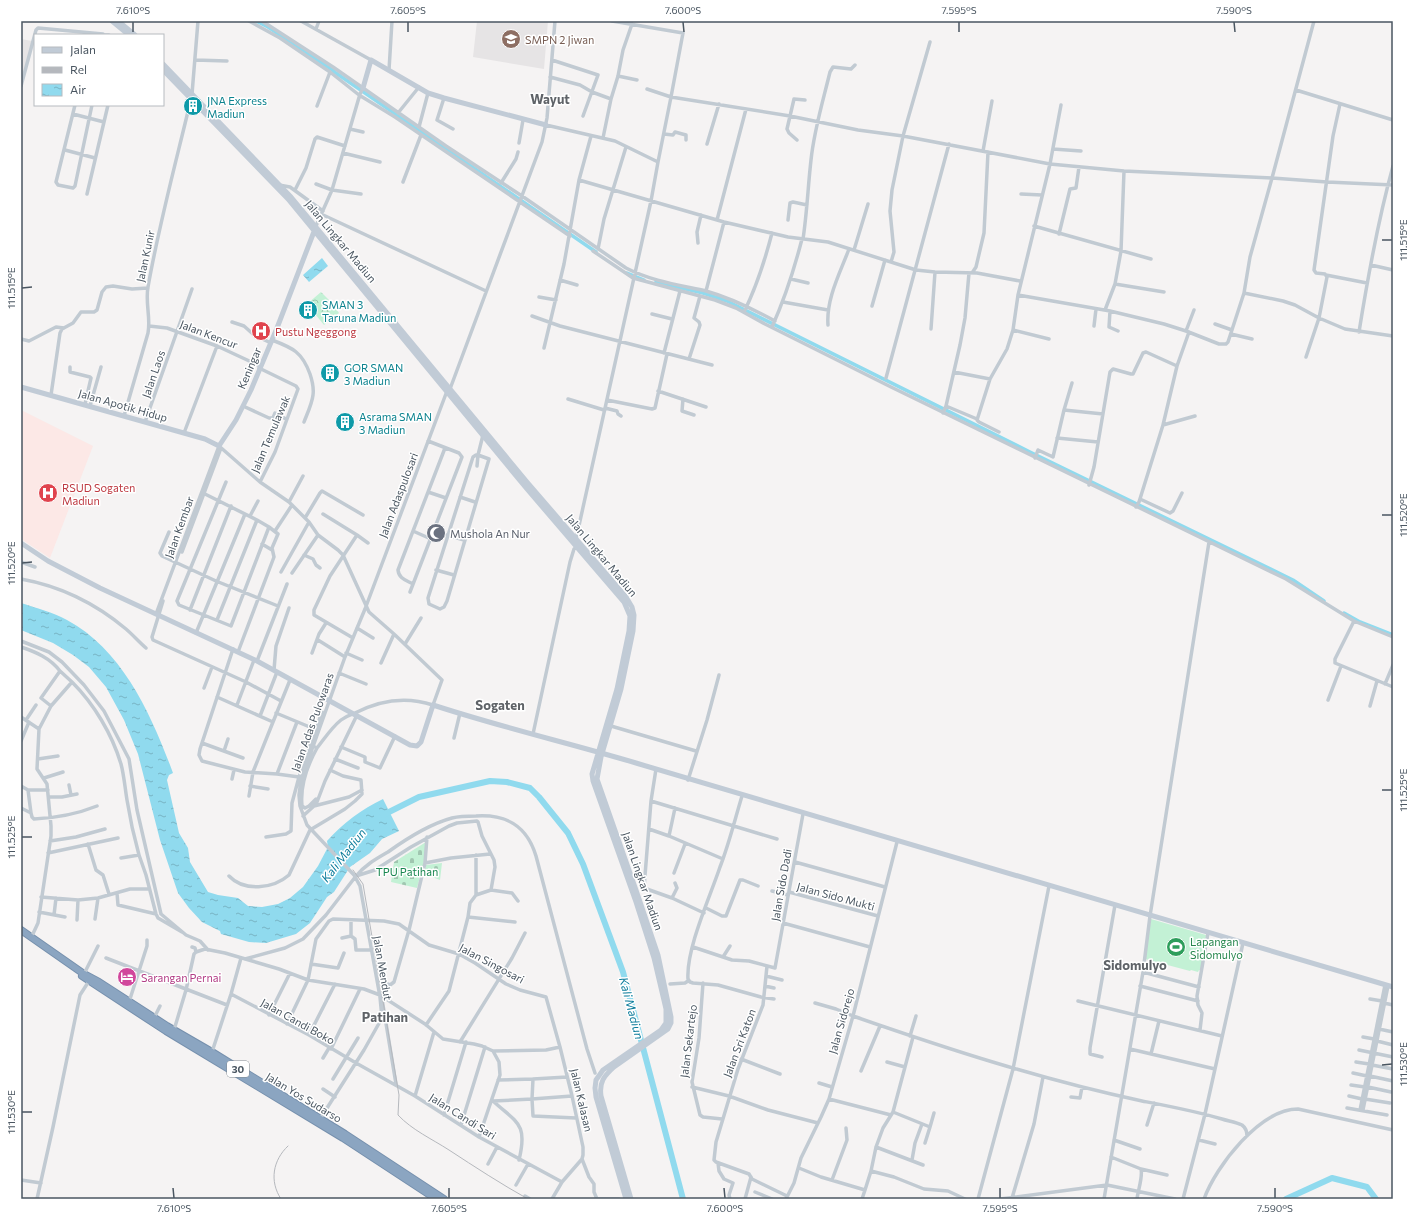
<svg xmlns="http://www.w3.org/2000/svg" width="1414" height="1220" viewBox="0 0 1414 1220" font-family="Commissioner,sans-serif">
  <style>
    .education { fill: #e6e4e5 }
    .medical { fill: #fce8e6 }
    .forest { fill: url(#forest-crowns) }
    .cemetery { fill: url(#cemetery-stones) }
    .pitch { fill: #c3f1d5 }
    .water { fill: url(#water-ripples) }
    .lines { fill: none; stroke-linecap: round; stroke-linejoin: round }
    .canal { stroke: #90daee; stroke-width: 3.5 }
    .river { stroke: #90daee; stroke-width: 6 }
    .highway-casing { stroke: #7690ad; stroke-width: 8 }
    .street { stroke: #c1cad2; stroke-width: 3.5 }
    .secondary { stroke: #c1cbd6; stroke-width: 5 }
    .highway { stroke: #8ba5c1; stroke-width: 6 }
    .rail { stroke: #b5b8bd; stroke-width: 1 }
    .ticks { fill: none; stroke: #4a5661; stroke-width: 1.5 }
    .labels { text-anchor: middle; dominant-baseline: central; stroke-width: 3; stroke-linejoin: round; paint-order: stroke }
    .shield { fill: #fff; stroke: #808990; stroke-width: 1 }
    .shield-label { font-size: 10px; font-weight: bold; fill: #4a5661 }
    .education-label { font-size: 11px; fill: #785e54; stroke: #fff; text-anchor: start }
    .culture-label { font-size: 11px; fill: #0d838f; stroke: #fff; text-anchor: start }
    .street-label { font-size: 11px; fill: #4a5661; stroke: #fff }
    .health-label { font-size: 11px; fill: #be3a42; stroke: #fff; text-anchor: start }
    .worship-label { font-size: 11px; fill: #5b616d; stroke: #fff; text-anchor: start }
    .park-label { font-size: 11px; fill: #17864f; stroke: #fff }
    .leisure-label { font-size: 11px; fill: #27864d; stroke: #fff; text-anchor: start }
    .hotel-label { font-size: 11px; fill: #b23c85; stroke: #fff; text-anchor: start }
    .water-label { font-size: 12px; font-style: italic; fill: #0c7c9b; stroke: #fff }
    .quarter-label { font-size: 13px; font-weight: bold; fill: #5f6368; stroke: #fff }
    .neatline { fill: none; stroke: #4a5661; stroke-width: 1.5 }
    .ticks-label { font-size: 10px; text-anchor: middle; fill: #4a5661 }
  </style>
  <defs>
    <pattern id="forest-crowns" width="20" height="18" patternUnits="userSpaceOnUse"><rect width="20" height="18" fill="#c3f1d5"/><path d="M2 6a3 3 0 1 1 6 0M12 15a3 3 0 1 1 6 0" fill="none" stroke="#a0c6b0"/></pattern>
    <pattern id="cemetery-stones" width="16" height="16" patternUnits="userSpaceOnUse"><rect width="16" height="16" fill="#c3f1d5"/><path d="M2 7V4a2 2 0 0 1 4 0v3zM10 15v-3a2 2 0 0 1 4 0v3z" fill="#a0c6b0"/></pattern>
    <pattern id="water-ripples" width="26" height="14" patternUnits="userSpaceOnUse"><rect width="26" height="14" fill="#90daee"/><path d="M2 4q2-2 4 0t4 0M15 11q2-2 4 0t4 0" fill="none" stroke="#78b4c4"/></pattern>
  </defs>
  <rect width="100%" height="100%" fill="#f5f3f3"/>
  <path class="education" d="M477,21H548L544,69L473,57Z
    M21,39L32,41L21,82Z"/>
  <path class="medical" d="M21,410L93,446L50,558L21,539Z"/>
  <path class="forest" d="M321,292L330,301L339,313L324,325L307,304Z"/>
  <path class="cemetery" d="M426,842L425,858L417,888L391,882L394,862Z
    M442,863L440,880L424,874L426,865Z"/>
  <path class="pitch" d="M1151,919L1206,935L1201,971L1199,970L1198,972L1191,970L1190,971L1145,959Z"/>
  <path class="water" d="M322,258L328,266L309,282L303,275Z
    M21,603C36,608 53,612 67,620C123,650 152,716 173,773L169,775L167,780L179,833L188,848L190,862L208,892L218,895L238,898L248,906L262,907L278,904L290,898L303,887L318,866L328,847L327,841C343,823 362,809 383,799L399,831L382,839L370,853L350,867L334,892L327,897L310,923L296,934L266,943L249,942L221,934L220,931L202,922L189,908L178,893L160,840L138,754L124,720L106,687L89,667L73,655L53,643L21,630Z"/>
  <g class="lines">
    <path class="canal" d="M256,21L268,27L334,71
      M333,71L596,252
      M627,273L644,280
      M656,282L703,293L727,301L1030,452L1293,580L1324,601
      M1344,613L1360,622L1393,635"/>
    <path class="river" d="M383,815L419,797L490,781L507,782L530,788L539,797L568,833L583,864L623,972L683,1199
      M1286,1199L1332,1178L1367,1187L1376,1199"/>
    <g class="highway-casing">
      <path id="highway" d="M21,930L84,974L99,982L167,1026L212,1052L345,1134L444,1199
        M82,976L166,1031L343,1138L436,1199"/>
    </g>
    <path class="street" d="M249,21L280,38L330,72L359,95L395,117L570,236
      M262,21L333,67L446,146L522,196L626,268C651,281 679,285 706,291C731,298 753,309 775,321
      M301,21L371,60
      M612,21L683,33L671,97L647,89
      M316,29L319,21
      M103,35H109
      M195,60L227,61
      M552,60L598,75L583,116
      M389,70L392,21
      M618,76L637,80
      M550,77L580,85L592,92L611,99
      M21,86L36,30L38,28L103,34
      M1296,90L1393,120
      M192,94L198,21
      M444,98L437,120L453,129
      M75,105L56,182L58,185L73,188L75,186L92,105
      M1061,105L1050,164L1018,295L1110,311L1164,324L1186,331L1219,344H1226L1228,342L1244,293L1250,257L1272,178L1327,182L1393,185
      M317,106L330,72
      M398,113L419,87
      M73,114L104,122
      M546,125L615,141L658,162L651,201L576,539
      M419,127L428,93
      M350,129L363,132
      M664,134L673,135L675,132L686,135V140
      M603,138L611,99L618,76L623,50L632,24
      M797,140L789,133L787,129L794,99L805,100
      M519,143L523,120
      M707,144L719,104
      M1053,149L1081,151
      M65,150L95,158
      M983,151L992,101
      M343,153L380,162
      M658,162L671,97L790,116L858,130L903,136L1050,164L1124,171L1272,178L1314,21
      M579,180L724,222L788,237L828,242L916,270L935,272L977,273L1020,281
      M403,182L421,135
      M501,183L516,159L518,152
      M316,184L332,190L361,194
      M279,185L290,187L323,211
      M295,190L306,168L315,139L317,137L345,146
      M87,194L108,105
      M1021,194L1042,195
      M321,214L486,291
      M717,220L746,109
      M788,220L790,203L793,202L807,205
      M316,226L332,190L360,94L363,88
      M1034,226L1151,259
      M1059,234L1070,189L1076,188L1079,167
      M803,239C807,213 808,186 811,160C814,130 823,101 830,72L833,67L851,69L855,65
      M698,243L697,232L701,215
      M598,249L604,219L626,147
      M854,250L868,204
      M593,251L633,278L715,300L736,308L765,324L891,387L1286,579L1354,621L1393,637
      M891,262L894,252L890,211L892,190L903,136L930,42
      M1371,265L1393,270
      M972,273L976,267L984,233L988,152
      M1326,275L1367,283
      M791,279L808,283
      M560,280L577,285
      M1115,284L1164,292
      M706,291L724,222
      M1244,293L1283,301L1295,305L1319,318L1345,329L1393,336
      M539,297L556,300
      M783,302L828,310
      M872,306L885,260
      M1105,310L1115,284L1121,251L1124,171
      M1110,311L1109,327L1118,331
      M744,312C756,288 765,260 772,233
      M652,314L672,319
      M532,316L560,326L712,365
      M232,322L244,326L254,335L271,343
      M1215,324L1232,330
      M828,325C826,299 840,273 849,249
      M149,326L167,328L217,346L260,366
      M1094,326L1096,309
      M772,327C785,298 794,270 802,239
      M931,329L935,272
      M1013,330L1049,339
      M1186,331L1194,310
      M1359,332C1368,276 1378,220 1393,166
      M1231,334L1252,339
      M21,339L29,341L56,327L64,328
      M272,340C293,348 302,352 310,374C312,380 314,388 313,395C312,404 307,414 304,422
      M544,348L564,264L579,180L591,136
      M664,353L680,291
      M1306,357L1319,318L1327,277L1325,274L1316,273L1314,270L1333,136L1340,104
      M689,359L700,325L699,322L694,318L700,296
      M70,367V372L90,377L91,378L85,404
      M259,368L296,386L298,389L275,452L260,482
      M954,372L990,379
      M886,378L949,144
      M450,389L542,142L547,118L555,21
      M658,391L706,407
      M51,395L60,333L62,329L73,323L81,312H94L97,310L102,292L106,287L113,286L132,289L148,288
      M568,399L604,410
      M683,399L682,411L694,415
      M607,400L652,409L655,408L667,354
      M90,406L101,367
      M243,406L269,418H273L275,413L286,419
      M946,406L977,419
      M605,408L617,411L618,414L621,416
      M1064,410L1103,414
      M943,413L946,406L960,345L965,318L969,273
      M124,416L148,333C151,318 145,303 148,287C159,224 176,162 191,99
      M145,422L192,289
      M1163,425L1195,416
      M999,432L979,422L977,420L990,379L1007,349L1013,330L1018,295
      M184,433L217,346
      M1057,438L1098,442
      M1035,458L1038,450L1053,457L1064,410L1072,383
      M477,466L478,455H476L473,457L428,598L429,604L440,609L444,607L447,601L489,459L478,455L483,435
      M226,482L177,601L179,605L231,626L269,527
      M1089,485L1094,467L1110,372L1113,369L1131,374H1133L1143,353L1146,352L1177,366
      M428,492L446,498
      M203,493L257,520L269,527L278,534L272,548L274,557L238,652
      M460,497L475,502
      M1140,499L1170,513L1173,511L1182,493
      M289,502L303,476
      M1136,507L1139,502L1163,425L1177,366L1189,332
      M323,514L357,535L330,576L314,610V615L353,638
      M250,516L258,501
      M305,518L320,493L322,491L363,515
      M275,531L292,505
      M413,531L431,539
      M169,532L160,553L162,556L216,581L278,606
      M357,535L368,543
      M447,535L464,540
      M262,544L272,550
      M182,552L221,448
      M304,555L313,559L316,565L320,568
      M21,562L35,567
      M436,570L454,575
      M281,572L309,522
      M292,573L318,535
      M21,579C60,586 95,603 126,629C133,635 139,642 146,648
      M413,584C406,580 399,579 398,570L445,448
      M410,592L462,457L459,453L428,441
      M163,601L152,637L153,640L246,682L281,701
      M190,610L231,506
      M156,614L219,446L260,482L289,502L309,522L318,535L338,550L343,555L369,612L394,634L442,680L433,705C406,696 380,700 355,713C350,715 346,716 341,720C331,728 325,738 317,748L313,746
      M217,620L257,520
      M1354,621L1335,659V663L1393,687
      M357,628L373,638
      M196,633L245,514
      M318,640L345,657
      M21,641L49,652L62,662L84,685L104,711L129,759L137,810L161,914L186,935L200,941L208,950
      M405,644L421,618
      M21,647C36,652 50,658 60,671
      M233,649L200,749L199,755L202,761L245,772L277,774L299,777
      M312,653L319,634L326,623
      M346,653L362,660
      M257,661L287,584
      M381,663L394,634
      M274,670L276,646L289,608
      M339,673L366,684
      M72,682C94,704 112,734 121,764C124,775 125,788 127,800C130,819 134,837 139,855
      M1385,684L1393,665
      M204,688L212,667
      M217,697L273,722L290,680
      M1328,700L1341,666
      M237,705L254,660
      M1370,706L1377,681
      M276,713L317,730
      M260,716L277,672
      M21,717L39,729L37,769L47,784L51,826V836L38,923L31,938
      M26,720L36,705
      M611,726L696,751
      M39,729L51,706L72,682L60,671L41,698L51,706
      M533,734L570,562L574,549L577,547
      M454,738L460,713
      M21,741L29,722
      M202,743L243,758
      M341,747L365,757V762L380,768L395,736
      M224,751L228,739
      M38,759L58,756
      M335,759L358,768
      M277,774L297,722
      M44,778L63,772
      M232,779L234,770
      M688,780L707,720L719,675
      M69,785L71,795
      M21,786L28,790L31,813L21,808
      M250,786L268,789
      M28,790H48
      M249,796L253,772L273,722
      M742,796C735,819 729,844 720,867C710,897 686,949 688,979L690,982L693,983L718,985L761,997L774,999
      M49,797H62L77,794
      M316,799L309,806L305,808L302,806C300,786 307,766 317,748
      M651,801L777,839
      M314,806L349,797L362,790
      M31,813L32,817L34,819C56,818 77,814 97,806
      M303,816L314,806L317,802L325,781L357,715
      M649,829L669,836L723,859
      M669,836L675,808
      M266,837L286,834L291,831L292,803L299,777L322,712
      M50,841L76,837L105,829
      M88,844L96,870L103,875L109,894
      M48,853L118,838
      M476,855V895
      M121,858L139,855L146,875L156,914L158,918L182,932
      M795,862L885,887
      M425,863L451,858L490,854
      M674,873L685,844
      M229,876C244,892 273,889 289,875L310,830L345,809L355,801L362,794L361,780L343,776L330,770
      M356,876C365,865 376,859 388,852C406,839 430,824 452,818C460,816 468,816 476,816C507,814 527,826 536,856L587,1049L595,1073
      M644,888L651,801L656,769
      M644,888L672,898L704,913
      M491,890L512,893L518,901
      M772,891L788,895
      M789,892L878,916
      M117,893L118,905L156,914
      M41,897L78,900L98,898L130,889H149
      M672,898L677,888L675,883
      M706,908L722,916H726L740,880H743L758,886
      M39,912L65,917
      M54,915L56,898
      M468,917L515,922
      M95,919L98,898
      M77,920L78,900
      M783,923L870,947
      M351,936L355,939L356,950H371
      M342,938L351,936V920
      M192,947L195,948L196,952
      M693,947L732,960L749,961L775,968L803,814
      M723,957L730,946
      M106,958L227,1005
      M245,959L285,948L303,939L326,915L356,876L375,870L411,847L449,826L457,823L477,821L478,822L482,836L494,860L495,867L491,890L476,895
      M311,964L338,968L344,953
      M767,966L763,1005L738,1069L716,1142L714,1160L716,1162L749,1174L752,1179L787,1196
      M1143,972L1199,987
      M84,974L98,946
      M766,976L782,980
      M377,980L390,985L394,982L409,930L425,863L427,837
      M703,983L699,1038L692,1082L700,1115L703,1117L722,1119
      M670,984L685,983L688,981
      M765,986L774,988
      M1140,986L1198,1001
      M231,994L309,1035L356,1063L415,1096L479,1137L562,1182
      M380,997L382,999L396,1084
      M1370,999L1382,1001
      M1078,1001L1222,1036
      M129,1002L147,946V940
      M815,1003L836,1009L853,1016C948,1049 1043,1080 1142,1101C1168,1106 1195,1111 1222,1119C1228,1121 1236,1122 1242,1125C1246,1128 1247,1132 1247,1136
      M1384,1003L1393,1005
      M269,1015L290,973
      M154,1018L160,1006
      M287,1024L308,980L316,939L329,921L333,919L384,921L399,924L429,945L459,954L475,963L506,984L520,990L546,997L560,1047L572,1096L583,1147V1155L582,1159L562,1182L552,1199
      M426,1025L449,991L468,917L470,903L476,895
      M1379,1029L1393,1032
      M174,1030L186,990L194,954L196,952L205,949L225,953L279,969L308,980L364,989L380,995L425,1024L443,1039L474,1044L482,1046L493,1051L499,1062L500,1075L479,1137
      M1200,1030L1202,1013L1198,1005L1197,996L1208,933
      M309,1035L335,984
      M910,1036L916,1016
      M1363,1037L1374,1039
      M1377,1041L1393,1045
      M460,1042L512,958L525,933
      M331,1049L360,989
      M1130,1049L1215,1069
      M1359,1050L1393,1057
      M493,1051L546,1050L560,1047
      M212,1052L231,994L241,958
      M1151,1054L1159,1021
      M1102,1057L1090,1054V1048L1115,905
      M323,1058L329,1048
      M741,1059L780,1074
      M887,1062L905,1067
      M1356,1062L1369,1064
      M1372,1065L1393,1069
      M861,1071L880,1026
      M1353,1073L1367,1076
      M1370,1076L1393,1081
      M333,1079L358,1038
      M498,1080L533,1079
      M819,1083L832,1087
      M1351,1085L1365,1087
      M692,1087L729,1096L768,1110L818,1123
      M1368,1087L1391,1092
      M323,1089L335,1097
      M415,1096L434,1032
      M572,1096L532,1099L533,1116L576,1118
      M1349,1096L1362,1099
      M1071,1097L1080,1098L1082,1087
      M829,1099L891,1115
      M1365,1099L1390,1103
      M493,1101L532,1099L533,1079L567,1077
      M493,1101C517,1123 528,1123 519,1160
      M1347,1108L1387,1115
      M1360,1110L1385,985
      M1363,1110L1388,986
      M893,1112L930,1127L934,1113
      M444,1115L466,1042
      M320,1119L364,1050L382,1018L380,997L360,886L354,875L307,825L300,806L299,795L301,780L345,657L365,609L447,391
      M461,1125L485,1047
      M1147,1125L1154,1103
      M1114,1140L1140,1149
      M1199,1140L1215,1144
      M925,1143L930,1127
      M876,1147L923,1165
      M1111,1157L1141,1169C1143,1177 1138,1190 1137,1199
      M582,1159L589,1177L594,1184V1192L597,1199H619
      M912,1160L915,1143L922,1124
      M718,1163L719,1171L724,1179L733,1183L729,1195L730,1199
      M488,1164L497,1147
      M799,1168L821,1177L865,1190L871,1171L876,1147L883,1128L893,1112L913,1037
      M1141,1169L1167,1175
      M871,1171L894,1177L924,1189L948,1191L965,1199
      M21,1180L41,1183
      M832,1180L847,1140L846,1128
      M516,1185L528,1164
      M755,1192L772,1199
      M525,1196L530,1199
      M1012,1198L1034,1124L1043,1077
      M37,1199L53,1127L80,995L89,981
      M745,1199L751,1177
      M786,1199L794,1183L801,1158L821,1117L829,1099L853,1016L897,842
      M862,1199L865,1190
      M978,1199L1013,1069L1049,886
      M1000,1199L1107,1185L1175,1199
      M1104,1199L1143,972L1150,916L1209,542
      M1183,1199L1205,1114L1243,943
      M1204,1199C1216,1166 1260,1109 1298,1109L1393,1130"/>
    <path class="secondary" d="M112,21L129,35
      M118,21L135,35
      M163,64L291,197L527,482L626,597L632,607L634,615L633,631L621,689L601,757L597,779L637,893L658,955L671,1017V1023L668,1029L614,1067C604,1076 599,1082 601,1096L631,1199
      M163,70L288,199L527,489L624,602L630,616L629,631L617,689L592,774L593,781L636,902L654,958L666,1009V1023L661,1030L603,1070L596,1080L595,1088L596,1097L626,1199
      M363,88L371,60L428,93L444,98L546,125
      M21,387L205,439L219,446L236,420L251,390L277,328L315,229
      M21,543L48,561L100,588L257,661L410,745L417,746L421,742L433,705C500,727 569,743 636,763C888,840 1141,913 1393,987"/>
    <use href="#highway" class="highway"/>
    <path class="rail" d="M353,870L363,884L399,1095L398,1115C412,1130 432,1139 449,1150C475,1167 501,1184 528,1199
      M281,1199C269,1181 273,1160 288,1146"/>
  </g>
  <path class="ticks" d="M133,22V32M408,22V32M683,22L684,32M959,22V32M1234,22L1235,32M1382,240H1392M22,288L32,287M1382,515H1392M22,563L32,562M1382,790H1392M22,837H32M1382,1065L1392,1064M22,1112H32M173,1188L174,1198M449,1188V1198M724,1188L725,1198M1000,1188V1198M1275,1188V1198"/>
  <defs>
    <g id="school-disc" transform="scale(1)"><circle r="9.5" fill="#8d6e63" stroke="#fff"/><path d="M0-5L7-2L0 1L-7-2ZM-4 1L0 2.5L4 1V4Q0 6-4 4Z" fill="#fff"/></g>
    <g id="building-disc" transform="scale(1)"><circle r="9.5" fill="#0f9aa8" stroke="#fff"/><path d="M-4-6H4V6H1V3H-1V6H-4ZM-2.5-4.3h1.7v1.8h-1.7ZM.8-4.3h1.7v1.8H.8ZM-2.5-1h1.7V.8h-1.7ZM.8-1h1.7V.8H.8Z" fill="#fff"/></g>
    <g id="hospital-disc" transform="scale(1)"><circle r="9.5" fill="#e0444e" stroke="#fff"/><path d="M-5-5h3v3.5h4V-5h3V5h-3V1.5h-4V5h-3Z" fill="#fff"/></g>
    <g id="mosque-disc" transform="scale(1)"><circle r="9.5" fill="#6b7280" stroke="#fff"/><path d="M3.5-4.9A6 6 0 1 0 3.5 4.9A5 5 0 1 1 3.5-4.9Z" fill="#fff"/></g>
    <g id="stadium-disc" transform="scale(1)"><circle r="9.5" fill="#2e9e5b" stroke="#fff"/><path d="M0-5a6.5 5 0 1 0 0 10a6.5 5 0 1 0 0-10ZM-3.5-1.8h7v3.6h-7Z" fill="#fff"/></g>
    <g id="hotel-disc" transform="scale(1)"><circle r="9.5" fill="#d1479c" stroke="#fff"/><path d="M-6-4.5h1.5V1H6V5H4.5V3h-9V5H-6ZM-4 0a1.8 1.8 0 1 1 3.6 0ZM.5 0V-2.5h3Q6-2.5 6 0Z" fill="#fff"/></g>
  </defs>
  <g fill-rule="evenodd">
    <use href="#school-disc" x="511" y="39"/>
    <use href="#building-disc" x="193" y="106"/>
    <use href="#building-disc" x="308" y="310"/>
    <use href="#hospital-disc" x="261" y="331"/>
    <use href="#building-disc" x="330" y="373"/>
    <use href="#building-disc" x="345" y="422"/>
    <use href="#hospital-disc" x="48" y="493"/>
    <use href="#mosque-disc" x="436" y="533"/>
    <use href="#stadium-disc" x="1176" y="947"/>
    <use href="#hotel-disc" x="127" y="977"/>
  </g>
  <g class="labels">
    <rect class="shield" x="227" y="1061" width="22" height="16" rx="3"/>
    <g class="shield-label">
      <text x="238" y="1069">30</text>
    </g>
    <g class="education-label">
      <text x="525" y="39">SMPN 2 Jiwan</text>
    </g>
    <g class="culture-label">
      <text x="207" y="100">JNA Express<tspan x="207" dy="13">Madiun</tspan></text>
      <text x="322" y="304">SMAN 3<tspan x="322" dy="13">Taruna Madiun</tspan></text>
      <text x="344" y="367">GOR SMAN<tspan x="344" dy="13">3 Madiun</tspan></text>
      <text x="359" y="416">Asrama SMAN<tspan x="359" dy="13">3 Madiun</tspan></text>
    </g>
    <g class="street-label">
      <text transform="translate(341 241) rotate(50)">Jalan Lingkar Madiun</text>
      <text transform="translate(145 256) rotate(-78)">Jalan Kunir</text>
      <text transform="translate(209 334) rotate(21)">Jalan Kencur</text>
      <text transform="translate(249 368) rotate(-67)">Keningar</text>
      <text transform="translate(153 374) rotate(-71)">Jalan Laos</text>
      <text transform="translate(123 405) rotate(16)">Jalan Apotik Hidup</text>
      <text transform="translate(270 434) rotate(-67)">Jalan Temulawak</text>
      <text transform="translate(398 495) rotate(-69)">Jalan Adaspulosari</text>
      <text transform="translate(179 527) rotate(-70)">Jalan Kembar</text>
      <text transform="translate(602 555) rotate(50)">Jalan Lingkar Madiun</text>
      <text transform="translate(312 722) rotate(-70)">Jalan Adas Pulowaras</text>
      <text transform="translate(643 881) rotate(71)">Jalan Lingkar Madiun</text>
      <text transform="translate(781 885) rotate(-80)">Jalan Sido Dadi</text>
      <text transform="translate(836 896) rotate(15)">Jalan Sido Mukti</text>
      <text transform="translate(492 963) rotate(28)">Jalan Singosari</text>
      <text transform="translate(383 968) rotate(80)">Jalan Mendut</text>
      <text transform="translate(298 1021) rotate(29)">Jalan Candi Boko</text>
      <text transform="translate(841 1021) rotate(-74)">Jalan Sidorejo</text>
      <text transform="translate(688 1041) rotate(-83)">Jalan Sekartejo</text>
      <text transform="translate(739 1043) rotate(-69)">Jalan Sri Katon</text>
      <text transform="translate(304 1097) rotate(31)">Jalan Yos Sudarso</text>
      <text transform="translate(582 1100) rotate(77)">Jalan Kalasan</text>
      <text transform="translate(463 1116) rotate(32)">Jalan Candi Sari</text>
    </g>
    <g class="health-label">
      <text x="275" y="331">Pustu Ngeggong</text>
      <text x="62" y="487">RSUD Sogaten<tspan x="62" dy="13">Madiun</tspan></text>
    </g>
    <g class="worship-label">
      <text x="450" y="533">Mushola An Nur</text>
    </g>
    <g class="park-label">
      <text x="407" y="871">TPU Patihan</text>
    </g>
    <g class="leisure-label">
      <text x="1190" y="941">Lapangan<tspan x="1190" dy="13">Sidomulyo</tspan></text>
    </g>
    <g class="hotel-label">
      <text x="141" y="977">Sarangan Pernai</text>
    </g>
    <g class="water-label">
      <text transform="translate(343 855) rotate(-52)">Kali Madiun</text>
      <text transform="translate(632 1008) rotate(75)">Kali Madiun</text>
    </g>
    <g class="quarter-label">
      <text x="550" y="99">Wayut</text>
      <text x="500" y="705">Sogaten</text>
      <text x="1135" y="965">Sidomulyo</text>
      <text x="385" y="1017">Patihan</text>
    </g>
  </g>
  <rect width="1414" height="1220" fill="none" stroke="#ffffff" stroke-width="44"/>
  <rect x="34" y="34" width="130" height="72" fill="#ffffff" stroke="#b7bbc0"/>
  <rect x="42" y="47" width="20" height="6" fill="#c1cbd6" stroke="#b7bbc0"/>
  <text x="70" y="54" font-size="12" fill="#4a5661">Jalan</text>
  <rect x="42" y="67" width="20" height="6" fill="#b5b8bd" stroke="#b7bbc0"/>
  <text x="70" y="74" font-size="12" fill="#4a5661">Rel</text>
  <rect x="42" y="84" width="20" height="12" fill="url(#water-ripples)" stroke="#b7bbc0"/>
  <text x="70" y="94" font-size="12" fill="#4a5661">Air</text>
  <rect x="22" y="22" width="1370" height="1176" class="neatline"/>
  <g class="ticks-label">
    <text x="133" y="14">7.610°S</text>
    <text x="408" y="14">7.605°S</text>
    <text x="683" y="14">7.600°S</text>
    <text x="959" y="14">7.595°S</text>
    <text x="1234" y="14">7.590°S</text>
    <text transform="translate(1403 240) rotate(-90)" y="4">111.515°E</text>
    <text transform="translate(11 288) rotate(-90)" y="4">111.515°E</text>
    <text transform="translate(1403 515) rotate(-90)" y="4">111.520°E</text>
    <text transform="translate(11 563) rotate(-90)" y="4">111.520°E</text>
    <text transform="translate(1403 790) rotate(-90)" y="4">111.525°E</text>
    <text transform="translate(11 837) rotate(-90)" y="4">111.525°E</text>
    <text transform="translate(1403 1064) rotate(-90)" y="4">111.530°E</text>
    <text transform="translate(11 1112) rotate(-90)" y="4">111.530°E</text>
    <text x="174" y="1212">7.610°S</text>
    <text x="449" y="1212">7.605°S</text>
    <text x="725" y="1212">7.600°S</text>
    <text x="1000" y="1212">7.595°S</text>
    <text x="1275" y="1212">7.590°S</text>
  </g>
</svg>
